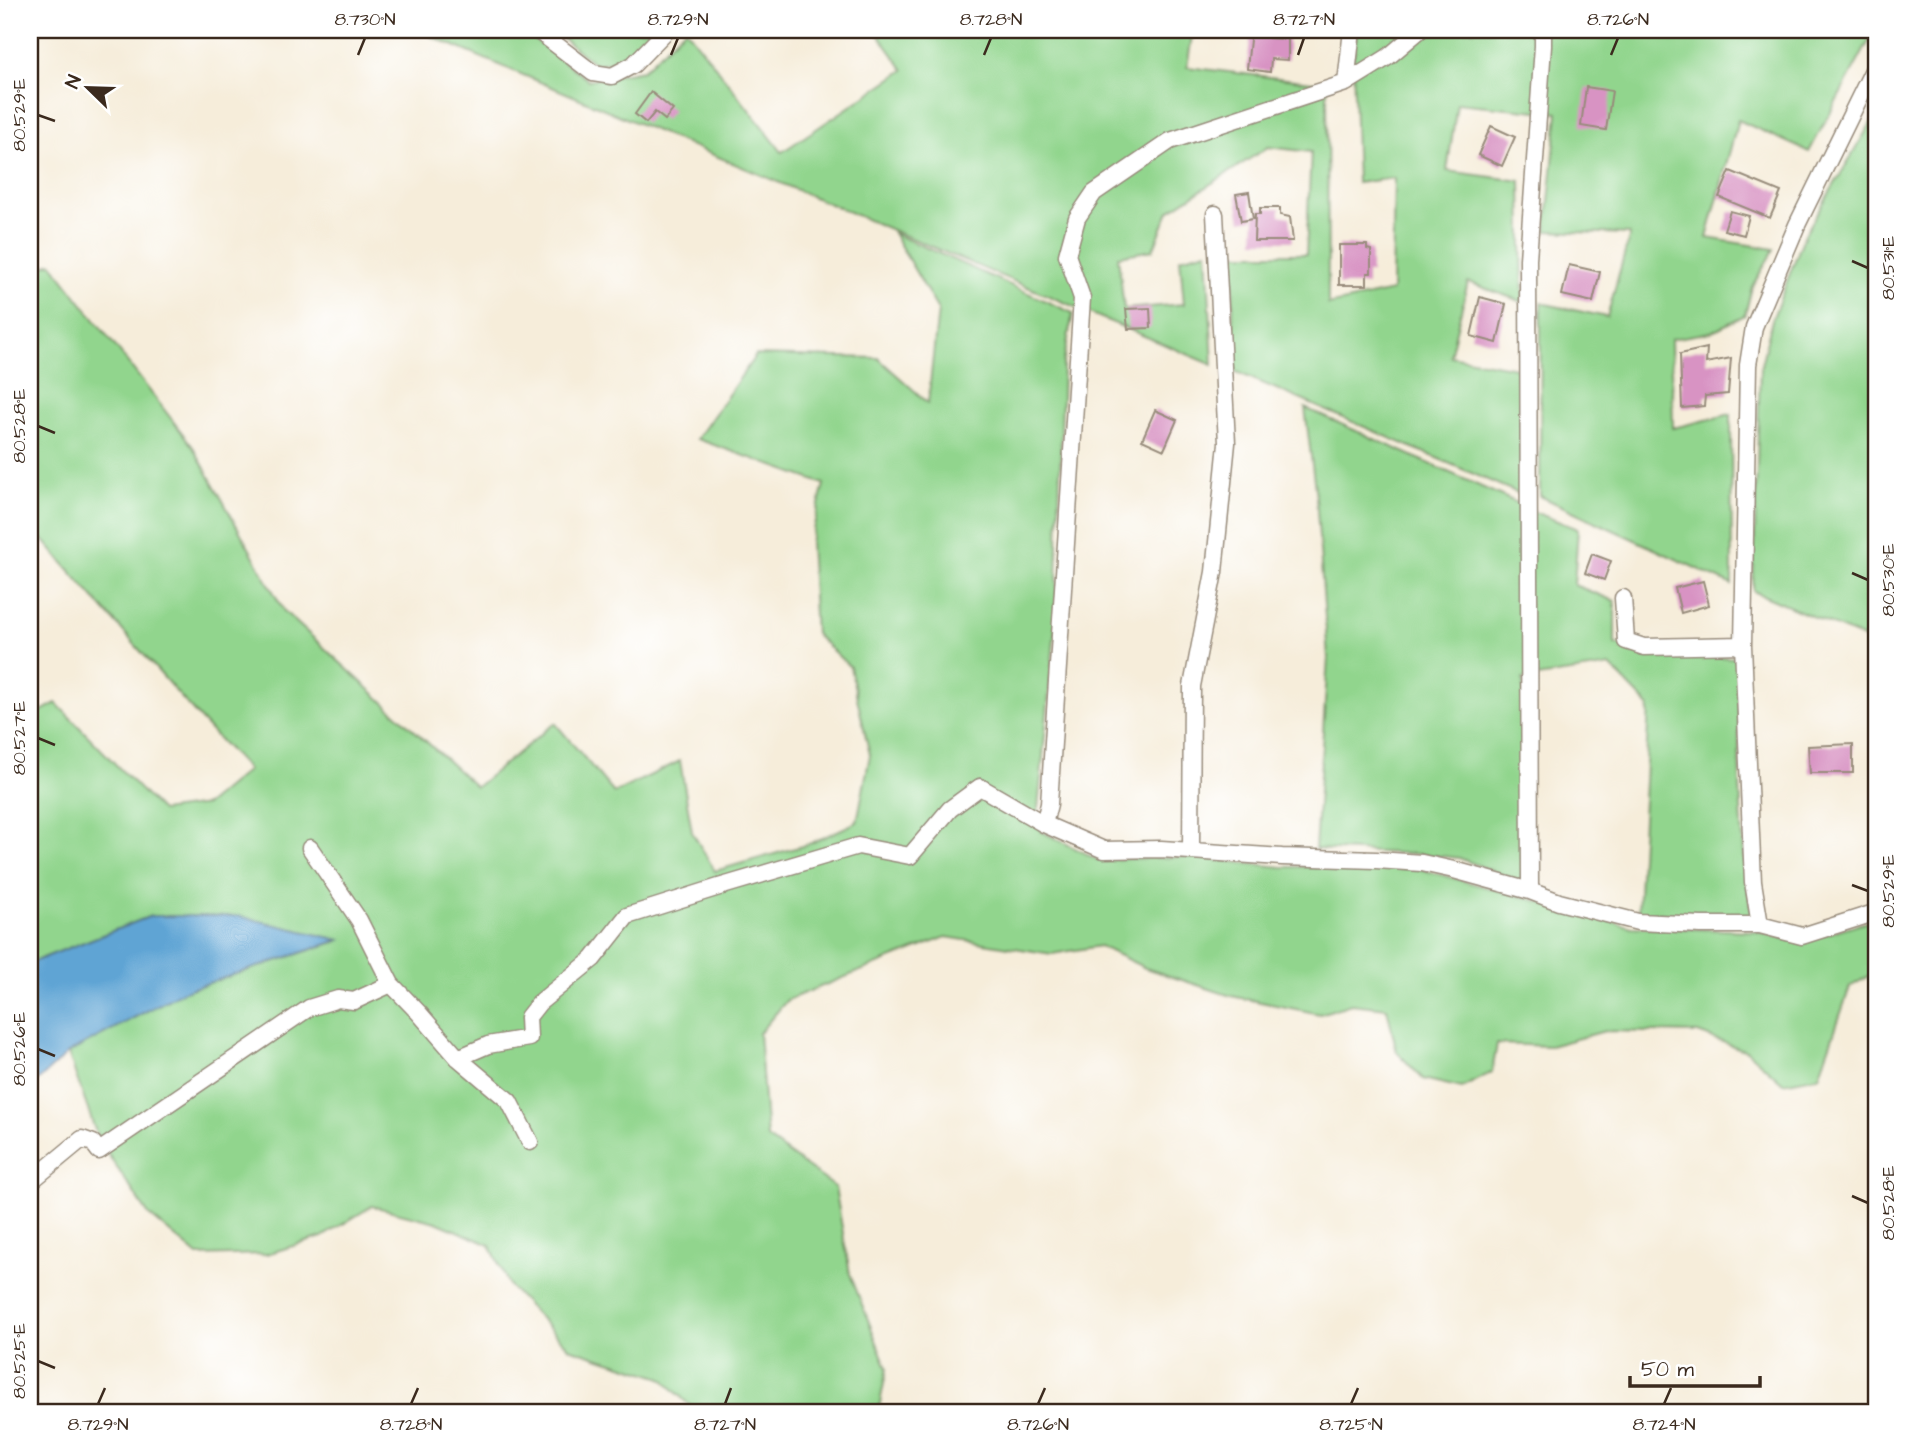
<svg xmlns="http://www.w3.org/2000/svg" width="1907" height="1443" viewBox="0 0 1907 1443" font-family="'Architects Daughter',sans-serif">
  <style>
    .green { fill: #91d58d; stroke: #668056; stroke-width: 2 }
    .water { fill: #5fa4d4; stroke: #4d6779; stroke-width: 2 }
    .building { fill: #d893c3 }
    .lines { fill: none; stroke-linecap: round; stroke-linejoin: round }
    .minor-casing { stroke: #988c7c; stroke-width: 19 }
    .minor { stroke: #fff; stroke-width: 16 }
    .ticks { fill: none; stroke: #3b2a1e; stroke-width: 2.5 }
    .neatline { fill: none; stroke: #3b2a1e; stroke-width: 2.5 }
    .ticks-label { font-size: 18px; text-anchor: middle; fill: #3b2a1e }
  </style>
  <rect width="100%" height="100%" fill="#fff"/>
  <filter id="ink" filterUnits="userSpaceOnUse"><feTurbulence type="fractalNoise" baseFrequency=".0143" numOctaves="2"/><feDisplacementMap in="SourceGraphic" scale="14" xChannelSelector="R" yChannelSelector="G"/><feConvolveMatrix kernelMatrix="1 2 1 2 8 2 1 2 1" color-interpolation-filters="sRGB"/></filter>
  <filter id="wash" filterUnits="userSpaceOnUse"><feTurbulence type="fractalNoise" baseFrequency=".00686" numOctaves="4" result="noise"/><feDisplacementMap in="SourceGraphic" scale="28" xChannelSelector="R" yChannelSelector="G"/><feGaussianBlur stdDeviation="1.57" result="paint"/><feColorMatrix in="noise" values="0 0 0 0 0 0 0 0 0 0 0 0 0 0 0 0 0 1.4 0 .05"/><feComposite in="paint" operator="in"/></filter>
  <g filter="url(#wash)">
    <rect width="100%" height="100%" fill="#f6edda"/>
    <path class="green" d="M416,30H522L588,80L643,70L684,30H687L782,152L904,70L875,30H1193L1187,67L1327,84L1328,305L1392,291L1394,178L1357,183L1353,63L1357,30H1875L1809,152L1738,120L1707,238L1774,249L1752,287L1745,315L1711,332L1671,339L1673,428L1731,414L1732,585L1540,496L1541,303L1607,317L1630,234L1546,231L1558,113L1457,103L1447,171L1521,181L1523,302L1468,282L1450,356L1522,369L1520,494L1232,370L1234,254H1306L1311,152L1268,147L1169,211L1153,250L1118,256L1124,309L1184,304L1180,258L1207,251L1213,365Z
      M552,30H651L620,61L595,64Z
      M1877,113V644L1753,591L1760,369L1772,320L1805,234Z
      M893,233L1073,313L1063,364L1056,619L1038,809L1041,831L1098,860L1185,857L1282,867L1376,866L1420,869L1632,927L1755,931L1799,942L1877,918V971L1850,987L1819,1076L1783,1083L1747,1051L1698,1033L1605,1031L1550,1046L1497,1044L1492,1072L1462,1088L1423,1079L1397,1052L1387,1008L1351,1004L1320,1014L1231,996L1145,968L1100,946L1052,954L946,937L787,1000L759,1033L767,1138L835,1187L850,1274L887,1368L878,1413H697L662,1378L569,1348L510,1287L490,1245L436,1222L372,1206L322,1237L267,1254L198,1256L149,1215L99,1141L68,1053L184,991L338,941L151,916L30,963V717L56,703L161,811L206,805L248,770L201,720L30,525V272L51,263L193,447L284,611L476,787L555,723L614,793L680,761L692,832L715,871L809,844L857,822L870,755L850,667L815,634L810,542L824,484L697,439L756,355L878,358L928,403L938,310Z
      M1305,408L1524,506V508L1578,529L1574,585L1615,601V644L1650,653L1738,658C1739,744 1738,832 1752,917L1638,913L1649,706L1610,666L1523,679L1524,883L1459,858L1419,854L1315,849L1328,658L1316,497Z"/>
    <path class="water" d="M151,916H239L340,940L184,991L68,1053L30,1088V963Z"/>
    <g id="blocks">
      <path class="building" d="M1251,30H1270L1269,38L1288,39V60L1271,59L1270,72L1247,69Z
        M1586,87L1612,91L1606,130L1581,126Z
        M651,92L673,110L665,120L655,112L646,123L635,114Z
        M1491,126L1515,137L1502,166L1478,155Z
        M1730,171L1781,192L1770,218L1719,197Z
        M1249,192L1253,219L1241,221L1236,194Z
        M1260,208H1280V215L1290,217L1293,241H1254L1255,214H1260Z
        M1730,211L1749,216L1744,235L1724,230Z
        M1339,245H1367V249L1371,250V273H1367V285H1339Z
        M1569,265L1600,272L1593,302L1562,295Z
        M1480,297L1506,304L1497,343L1471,336Z
        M1150,308L1151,328L1128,329L1126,309Z
        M1707,348L1706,363L1731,358L1728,394L1705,396L1704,406L1682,408L1680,354Z
        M1155,410L1177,420L1164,450L1142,440Z
        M1592,554L1611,561L1604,580L1585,573Z
        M1703,581L1709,605L1681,613L1675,588Z
        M1853,744V773H1810L1808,746Z"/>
    </g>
  </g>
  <g filter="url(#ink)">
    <use href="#blocks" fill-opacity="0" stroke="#988c7c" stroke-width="2"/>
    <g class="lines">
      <g class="minor-casing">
        <path id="minor" d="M537,30L593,73L612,76L633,65L667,30
          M1346,83L1352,30
          M1623,598L1626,641L1644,647L1743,645
          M1044,824L1049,804L1082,298L1067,255L1077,218L1094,193L1170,141L1346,83L1388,57L1420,30
          M310,848L359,920L391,984
          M1191,851L1192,686L1214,572L1227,443L1215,214
          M1530,891L1528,259L1543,46V30
          M1760,925L1753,882L1743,645L1748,365L1754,327L1797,225L1877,62
          M458,1058L488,1045L529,1038L528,1017L539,1003L593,959L627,916L719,887L858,846L910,856L950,809L980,787L1044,824L1104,850L1161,849L1282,857L1376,860L1422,863L1454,870L1530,891L1559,902L1638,922L1701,925H1760L1802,936L1877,912
          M30,1182L82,1139L93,1143L99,1151L309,1008L338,999L354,1001L391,984L419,1013L458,1058L509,1101L530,1142"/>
      </g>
      <use href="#minor" class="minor"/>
    </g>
  </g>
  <path class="ticks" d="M358,55L365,38M671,55L678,38M984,55L991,38M1298,55L1304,38M1611,55L1618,38M38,115L55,121M1852,261L1868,268M38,426L55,433M1852,573L1868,580M38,738L55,745M1852,885L1868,891M38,1049L55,1056M1852,1196L1868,1203M38,1361L55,1368M98,1404L105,1388M411,1404L418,1388M725,1404L731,1388M1038,1404L1045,1388M1351,1404L1358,1388M1664,1404L1671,1388"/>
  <rect width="1907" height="1443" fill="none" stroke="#fff" stroke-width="77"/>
  <g transform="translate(88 88) rotate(293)" stroke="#ffffff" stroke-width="5" paint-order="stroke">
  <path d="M0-5L12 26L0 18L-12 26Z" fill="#3b2a1e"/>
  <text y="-10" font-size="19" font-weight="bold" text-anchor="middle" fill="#3b2a1e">N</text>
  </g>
  <path d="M1630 1376v10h130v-10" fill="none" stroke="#3b2a1e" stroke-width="3.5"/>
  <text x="1641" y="1376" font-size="21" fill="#3b2a1e" stroke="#ffffff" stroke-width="5" paint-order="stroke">50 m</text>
  <rect x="38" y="38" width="1830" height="1366" class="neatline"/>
  <g class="ticks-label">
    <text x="365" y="25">8.730°N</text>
    <text x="678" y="25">8.729°N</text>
    <text x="991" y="25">8.728°N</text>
    <text x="1304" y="25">8.727°N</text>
    <text x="1618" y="25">8.726°N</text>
    <text transform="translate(19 115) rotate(-90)" y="6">80.529°E</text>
    <text transform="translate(1888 268) rotate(-90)" y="6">80.531°E</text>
    <text transform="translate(19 426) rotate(-90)" y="6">80.528°E</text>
    <text transform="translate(1888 580) rotate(-90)" y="6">80.530°E</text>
    <text transform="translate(19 738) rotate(-90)" y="6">80.527°E</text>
    <text transform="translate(1888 891) rotate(-90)" y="6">80.529°E</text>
    <text transform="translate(19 1049) rotate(-90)" y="6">80.526°E</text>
    <text transform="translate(1888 1203) rotate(-90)" y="6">80.528°E</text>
    <text transform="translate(19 1361) rotate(-90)" y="6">80.525°E</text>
    <text x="98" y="1430">8.729°N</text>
    <text x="411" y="1430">8.728°N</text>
    <text x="725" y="1430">8.727°N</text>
    <text x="1038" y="1430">8.726°N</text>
    <text x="1351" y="1430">8.725°N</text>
    <text x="1664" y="1430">8.724°N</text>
  </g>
</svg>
